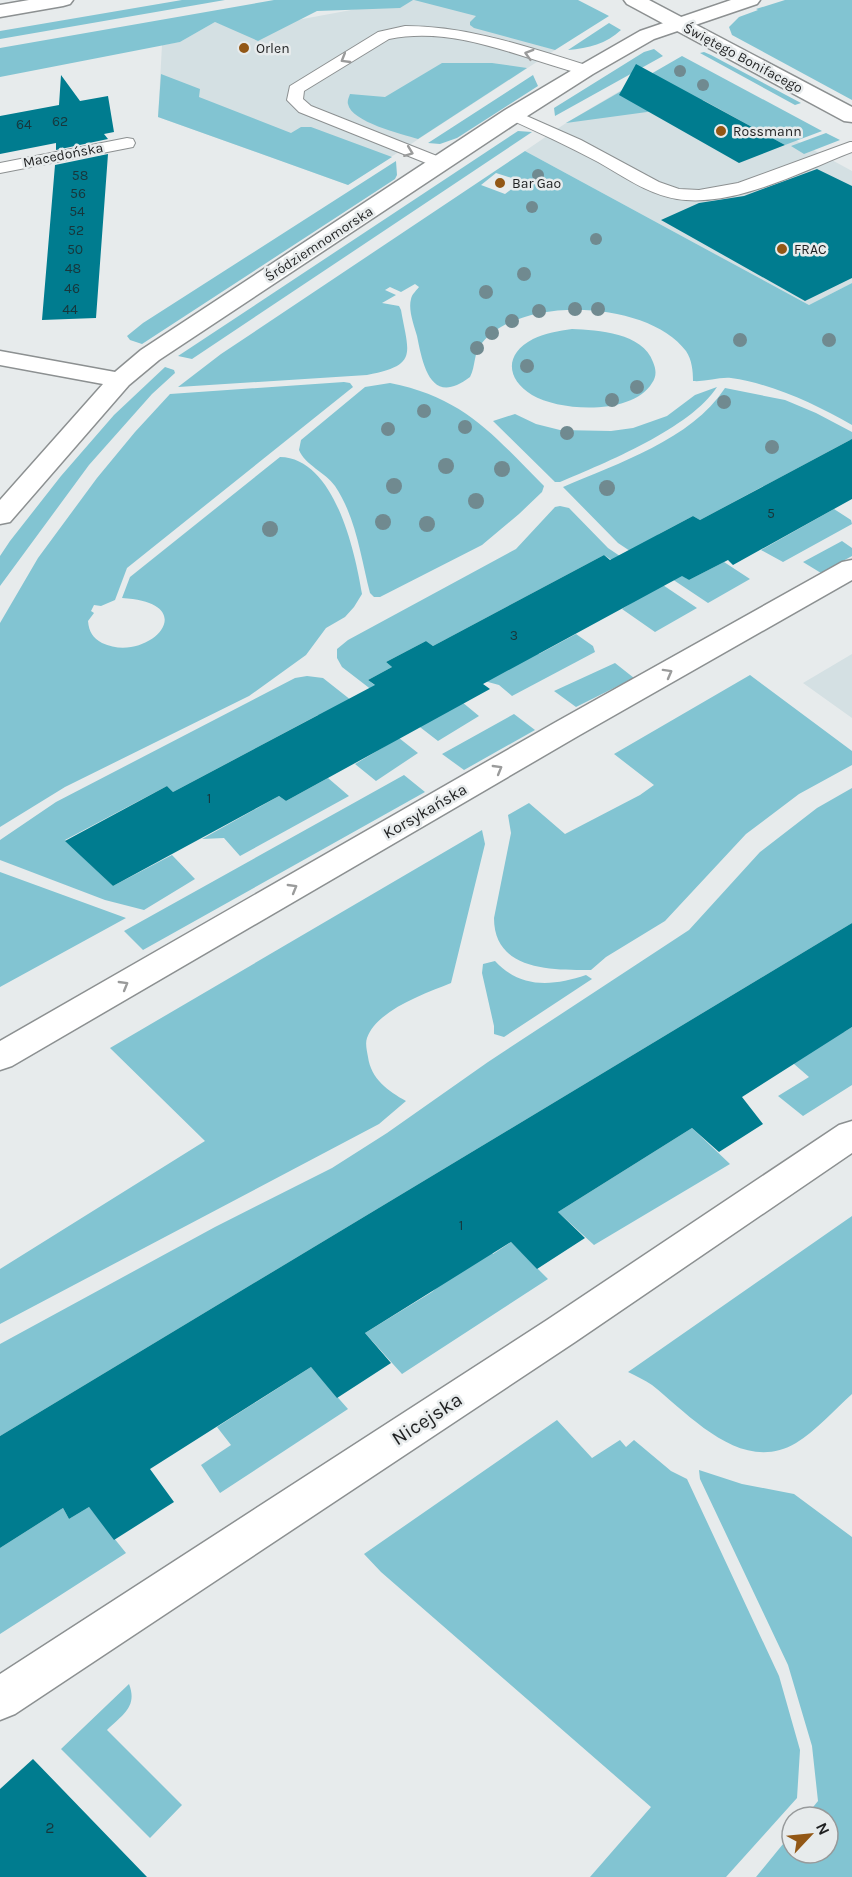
<svg xmlns="http://www.w3.org/2000/svg" width="852" height="1877" viewBox="0 0 852 1877" font-family="Karla,sans-serif">
  <style>
    .built { fill: #d4e0e3 }
    .green { fill: #82c4d2; fill-rule: evenodd }
    .building { fill: #007c8f }
    .lines { fill: none; stroke-linecap: round; stroke-linejoin: round }
    .lane-casing { stroke: #8c9091; stroke-width: 2 }
    .street-casing { stroke: #8c9091; stroke-width: 3 }
    .secondary-casing { stroke: #8c9091; stroke-width: 3 }
    .primary-casing { stroke: #8c9091; stroke-width: 3 }
    .lane { fill: #fff; fill-rule: evenodd }
    .street { fill: #fff; fill-rule: evenodd }
    .secondary { fill: #fff; fill-rule: evenodd }
    .primary { fill: #fff; fill-rule: evenodd }
    .tree { fill: #708a90 }
    .oneway { stroke: #9a9b9b }
    .poi-dot { fill: #925715; stroke: #e7ebec; stroke-width: 2 }
    .labels { text-anchor: middle; dominant-baseline: central; stroke-width: 5; stroke-linejoin: round; paint-order: stroke }
    .far-poi-label { font-size: 14px; fill: #1f2021; stroke: #e7ebec; text-anchor: start }
    .far-street-label { font-size: 14px; fill: #1f2021; stroke: #e7ebec }
    .number-label { font-size: 14px; fill: #17373c }
    .street-label { font-size: 16px; fill: #1f2021; stroke: #e7ebec }
    .near-number-label { font-size: 16px; fill: #17373c }
    .near-street-label { font-size: 20px; fill: #1f2021; stroke: #e7ebec }
  </style>
  <rect width="100%" height="100%" fill="#e7ebec"/>
  <path class="built" d="M405,0H529L572,39L348,185L158,117L162,45L180,42L215,22L238,31Z
    M650,73L677,75L852,171V283L809,305L525,151L566,123Z
    M852,654V718L803,683Z"/>
  <path class="green" d="M182,0H225L0,39V31Z
    M274,0H413L400,8L317,11L258,41L215,22L180,42L0,77V48Z
    M414,0H578L609,16L555,50L474,28L470,25V22L476,16Z
    M785,0H852V100L732,35L729,27L739,17L758,10L756,9Z
    M609,23L621,30C606,44 589,48 568,50Z
    M654,49L663,56L555,116L554,108L644,52Z
    M704,52L711,55L801,103L795,105L700,53Z
    M682,56L822,131L785,145L703,100L675,111L665,105L647,112L566,123Z
    M442,63H492L527,68L418,139C402,134 351,122 348,104C347,101 349,97 350,94L385,97Z
    M161,74L200,89L199,97L291,133L301,127H311L392,157L348,185L158,117Z
    M533,75L538,86L457,138L440,144L428,143Z
    M518,131L532,132L192,359L178,356Z
    M826,133L840,140L804,154L791,146Z
    M525,151L809,305L852,283V425C815,404 773,384 731,378C718,377 706,382 693,381C693,371 692,360 686,351C649,301 522,294 482,343C473,353 476,366 470,377C431,407 423,366 417,336C414,325 408,310 411,299C412,294 416,291 419,287L415,284L401,292L390,287L385,290L396,295L382,303L399,306L401,310C409,355 418,365 367,375L178,387L221,354ZM496,173L521,181V182L505,194L481,185Z
    M396,161L397,175L395,179L142,344L130,340L127,336L143,323Z
    M572,329C598,330 643,333 653,362C656,369 657,376 652,383C633,415 561,412 532,395C506,379 504,354 533,339C545,333 559,331 572,329Z
    M165,367L174,370L175,373L152,394L89,465L0,586V556L10,541L61,476L114,415Z
    M344,382L350,383L353,387L127,568L115,600L101,606L94,605L91,611L94,613L88,621C89,632 93,638 102,643C148,665 206,603 122,598L130,577L280,457C335,458 355,552 362,594L354,607L345,617L326,628L306,655L249,696L65,787L0,827V623L38,558L97,478L135,432L170,394Z
    M390,383C465,398 493,435 544,486L542,492L519,514L482,545L380,597H374L370,593C361,558 356,517 335,486C325,472 305,465 299,450L301,440L365,387Z
    M717,387C691,428 605,463 560,482H555L493,421L515,414L536,424L560,430L611,431L633,428L667,416L695,395Z
    M725,388L785,400L816,413L852,432V442L850,440L700,520L693,516L659,534L644,550L689,580L724,562L750,579L708,603L618,543L563,487C618,463 691,440 725,388Z
    M560,506L569,508L608,548L697,608L655,632L622,609L633,602L649,585L604,555L433,646L426,641L386,662L392,667L368,680L412,714L451,693L479,716L438,741L342,667L337,658V649L348,640L516,549L555,507Z
    M834,509L851,520L852,524L783,562L761,550Z
    M842,541L852,548V556L821,573L803,562Z
    M576,634L593,646L595,652L512,696L499,685L477,679L533,649L539,654Z
    M615,663L634,678L576,707L554,691Z
    M750,675L852,751V765L799,794L746,834L665,921L606,957L591,970C552,970 494,971 494,918L511,833L508,815L529,803L565,834L640,795L654,785L614,754Z
    M307,676L323,678L418,753L376,781L355,764L394,741L325,720L318,715L173,792L167,786L65,840L113,886L172,855L195,879L144,910L105,900L0,860V840L56,802L295,678Z
    M514,714L535,730L464,770L442,754Z
    M404,775L425,792L143,950L124,931Z
    M328,778L349,796L240,856L224,838L202,839L279,796L286,801Z
    M852,788V923L0,1436V1344L215,1227L332,1168L387,1133L488,1062L689,930L760,852L817,808Z
    M482,830L485,844L451,983C424,994 377,1010 367,1038C365,1044 367,1051 368,1057C371,1079 388,1091 406,1101L379,1124L0,1324V1269L205,1141L110,1048Z
    M0,872L126,918L0,987Z
    M495,961C521,989 553,986 586,975L592,979L504,1037L494,1034V1026L482,973L483,964Z
    M837,1025L844,1032L852,1027V1085L803,1116L778,1096L809,1077L786,1057Z
    M692,1128L730,1164L594,1245L558,1212Z
    M852,1216V1394C835,1409 815,1432 796,1443C742,1475 691,1416 652,1385C645,1380 636,1376 628,1372Z
    M511,1242L548,1279L402,1374L365,1333L432,1292L485,1245L493,1254Z
    M311,1367L348,1409L220,1493L201,1465L231,1445L217,1427Z
    M557,1420L592,1458L620,1440L626,1447L634,1440L671,1471L687,1479L779,1676L800,1750L797,1798L726,1877H590L651,1807L381,1572L364,1554Z
    M699,1470L742,1484L794,1494L852,1537V1877H756L792,1833V1853H828V1817H805L818,1801L812,1746L788,1665L700,1479Z
    M89,1507L126,1553L0,1634V1548L63,1508L69,1519Z
    M129,1684C138,1707 122,1715 107,1730L182,1805L150,1838L61,1749Z"/>
  <path class="building" d="M636,64L785,145L739,163L619,95Z
    M61,75L80,101L108,96L114,132L104,134L108,139L56,150V143L0,154V116L59,105Z
    M108,154L96,318L42,320L55,165Z
    M817,169L852,186V278L805,301L661,220L699,203L744,196Z
    M852,439V499L733,565L728,560L689,580L682,576L483,684L490,689L286,801L279,796L113,886L65,841L167,786L173,792L375,685L368,680L392,667L386,662L426,641L433,646L604,555L610,560L693,516L700,520Z
    M852,923V1027L742,1097L763,1124L719,1152L692,1128L558,1212L585,1238L537,1269L511,1242L365,1333L391,1363L354,1387L337,1398L311,1367L150,1469L174,1502L114,1540L89,1507L69,1519L63,1508L0,1548V1436Z
    M33,1759L147,1877H0V1789Z"/>
  <g class="lines">
    <g class="lane-casing">
      <path id="lane" d="M405,26C470,26 530,48 592,67L594,70L586,75C522,59 456,25 389,39L304,91L303,99L311,106L447,160L450,164L447,168L441,169L299,112L287,100L290,86L378,32Z
        M513,110L581,140L659,182L679,189L699,190L738,183L850,142H852V152C800,172 733,208 677,199C647,194 623,176 598,162C568,146 538,132 507,118L505,115L507,112Z
        M127,138L133,139L135,143L133,147L0,173V163Z"/>
    </g>
    <g class="street-casing">
      <path id="street" d="M731,0H760L757,4L654,39L593,74L521,120L159,360L129,385L10,522L0,524V500L103,384L0,365V351L115,372L141,350L505,110L579,66L640,31Z
        M852,560V580L578,736L12,1066L0,1070V1041L556,722L842,562Z
        M852,1121V1153L575,1342L15,1714L0,1720V1674L547,1320L839,1125Z"/>
    </g>
    <g class="secondary-casing">
      <path id="secondary" d="M624,0H649L852,107V122L844,121L627,4Z"/>
    </g>
    <g class="primary-casing">
      <path id="primary" d="M29,0H73L70,4L63,6L0,17V5Z"/>
    </g>
    <use href="#lane" class="lane"/>
    <use href="#street" class="street"/>
    <use href="#secondary" class="secondary"/>
    <use href="#primary" class="primary"/>
  </g>
  <g class="tree">
    <circle cx="680" cy="71" r="6"/>
    <circle cx="703" cy="85" r="6"/>
    <circle cx="538" cy="175" r="6"/>
    <circle cx="532" cy="207" r="6"/>
    <circle cx="596" cy="239" r="6"/>
    <circle cx="524" cy="274" r="7"/>
    <circle cx="486" cy="292" r="7"/>
    <circle cx="575" cy="309" r="7"/>
    <circle cx="598" cy="309" r="7"/>
    <circle cx="539" cy="311" r="7"/>
    <circle cx="512" cy="321" r="7"/>
    <circle cx="492" cy="333" r="7"/>
    <circle cx="740" cy="340" r="7"/>
    <circle cx="829" cy="340" r="7"/>
    <circle cx="477" cy="348" r="7"/>
    <circle cx="527" cy="366" r="7"/>
    <circle cx="637" cy="387" r="7"/>
    <circle cx="612" cy="400" r="7"/>
    <circle cx="724" cy="402" r="7"/>
    <circle cx="424" cy="411" r="7"/>
    <circle cx="465" cy="427" r="7"/>
    <circle cx="388" cy="429" r="7"/>
    <circle cx="567" cy="433" r="7"/>
    <circle cx="772" cy="447" r="7"/>
    <circle cx="446" cy="466" r="8"/>
    <circle cx="502" cy="469" r="8"/>
    <circle cx="394" cy="486" r="8"/>
    <circle cx="607" cy="488" r="8"/>
    <circle cx="476" cy="501" r="8"/>
    <circle cx="383" cy="522" r="8"/>
    <circle cx="427" cy="524" r="8"/>
    <circle cx="270" cy="529" r="8"/>
  </g>
  <defs><path id="oneway-chevron" d="M-2-3.5L2.5 0L-2 3.5" fill="none" stroke-width="1.6" stroke-linecap="round" stroke-linejoin="round" transform="scale(1.5)"/></defs>
  <g class="oneway">
    <use href="#oneway-chevron" transform="translate(529 54) rotate(-164)"/>
    <use href="#oneway-chevron" transform="translate(345 59) rotate(149)"/>
    <use href="#oneway-chevron" transform="translate(409 152) rotate(21)"/>
    <use href="#oneway-chevron" transform="translate(668 673) rotate(-29)"/>
    <use href="#oneway-chevron" transform="translate(498 769) rotate(-30)"/>
    <use href="#oneway-chevron" transform="translate(293 888) rotate(-30)"/>
    <use href="#oneway-chevron" transform="translate(124 985) rotate(-30)"/>
  </g>
  <g class="poi-dot">
    <circle cx="244" cy="48" r="6"/>
    <circle cx="721" cy="131" r="6"/>
    <circle cx="500" cy="183" r="6"/>
    <circle cx="782" cy="249" r="6"/>
  </g>
  <g class="labels">
    <g class="far-poi-label">
      <text x="256" y="48">Orlen</text>
      <text x="733" y="131">Rossmann</text>
      <text x="512" y="183">Bar Gao</text>
      <text x="794" y="249">FRAC</text>
    </g>
    <g class="far-street-label">
      <text transform="translate(743 58) rotate(28)">Świętego Bonifacego</text>
      <text transform="translate(63 155) rotate(-11)">Macedońska</text>
      <text transform="translate(319 244) rotate(-33)">Śródziemnomorska</text>
    </g>
    <g class="number-label">
      <text x="60" y="121">62</text>
      <text x="24" y="124">64</text>
      <text x="80" y="175">58</text>
      <text x="78" y="193">56</text>
      <text x="77" y="211">54</text>
      <text x="76" y="230">52</text>
      <text x="75" y="249">50</text>
      <text x="73" y="268">48</text>
      <text x="72" y="288">46</text>
      <text x="70" y="309">44</text>
      <text x="771" y="513">5</text>
      <text x="514" y="635">3</text>
      <text x="209" y="798">1</text>
      <text x="461" y="1225">1</text>
    </g>
    <g class="street-label">
      <text transform="translate(425 811) rotate(-30)">Korsykańska</text>
    </g>
    <g class="near-number-label">
      <text x="50" y="1827">2</text>
    </g>
    <g class="near-street-label">
      <text transform="translate(427 1419) rotate(-33)">Nicejska</text>
    </g>
  </g>
  <g transform="translate(810 1835) rotate(64)"><circle r="28" fill="#e7ebec" stroke="#979a9b" stroke-width="1.5"/>
  <path d="M0-4.5L10 22L0 15L-10 22Z" fill="#925715"/>
  <text y="-9" font-size="16" font-weight="bold" text-anchor="middle" fill="#1f2021">N</text>
  </g>
</svg>
